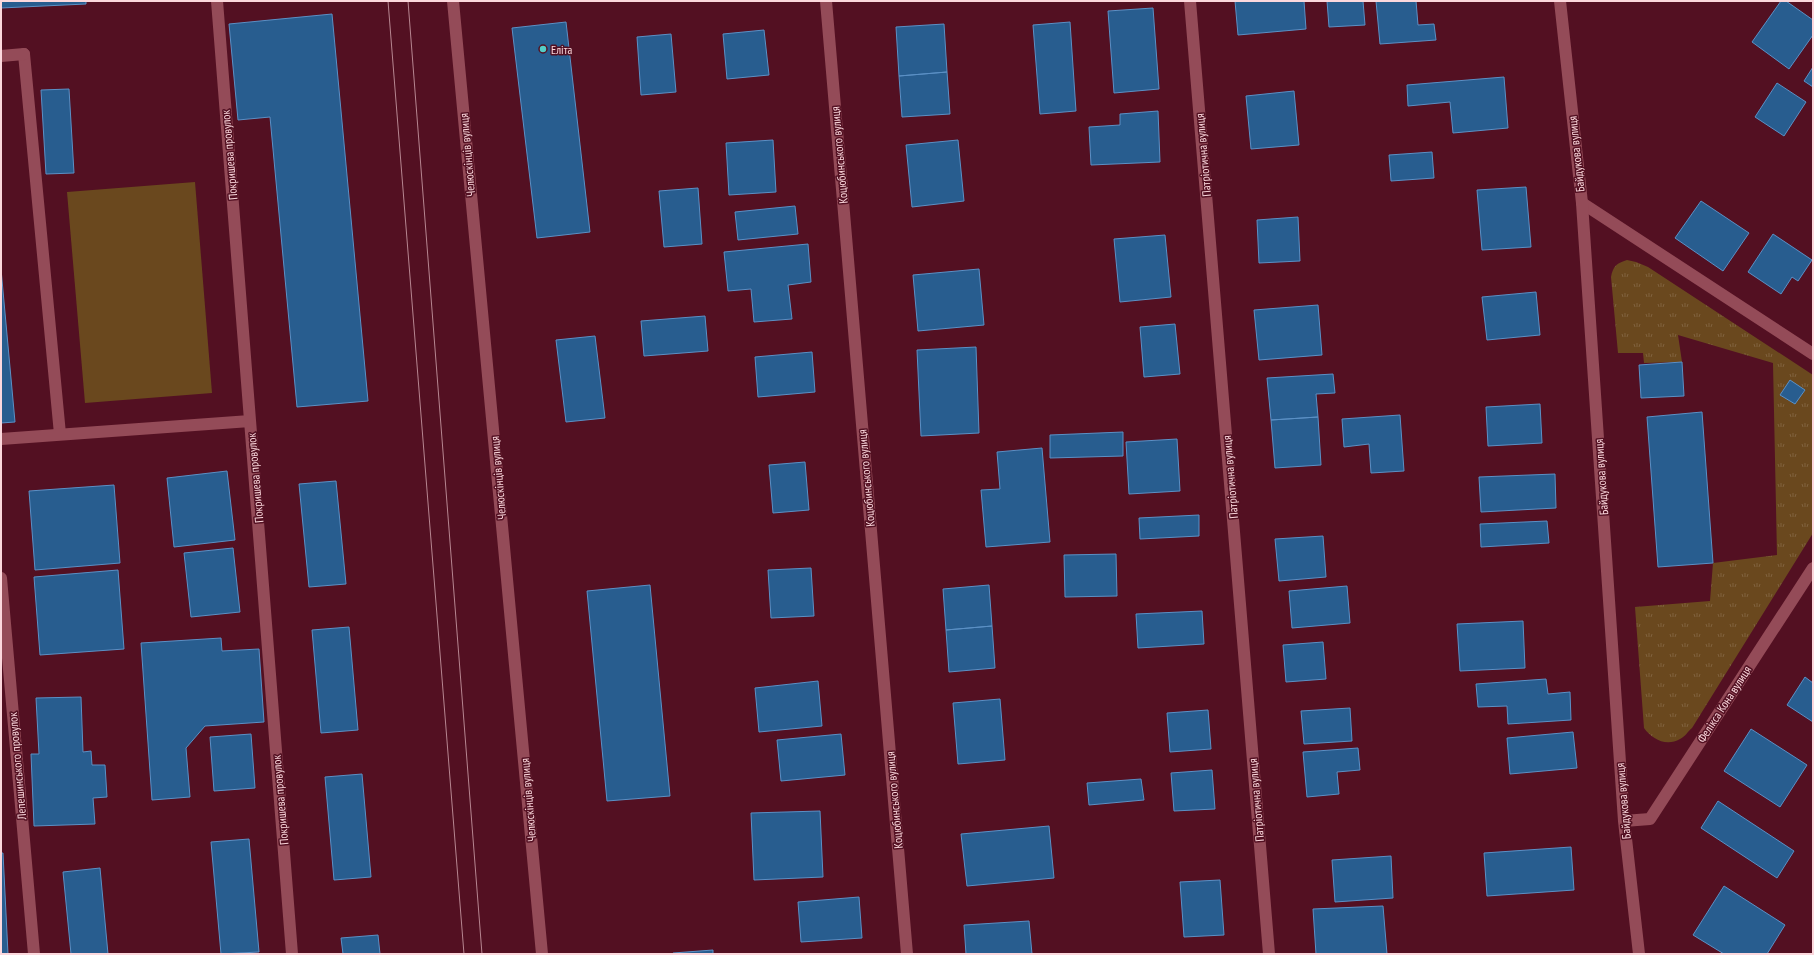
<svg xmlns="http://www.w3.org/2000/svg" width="1814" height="955" viewBox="0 0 1814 955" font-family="'PT Sans Narrow',sans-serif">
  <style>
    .grass { fill: url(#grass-tufts) }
    .garden { fill: #6a481e }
    .building { fill: #285d8f; stroke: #5b90c5 }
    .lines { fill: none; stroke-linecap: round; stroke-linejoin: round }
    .lane { stroke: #944b58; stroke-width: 12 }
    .street { stroke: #944b58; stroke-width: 12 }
    .secondary { stroke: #944b58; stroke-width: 12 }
    .tram { stroke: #b78691; stroke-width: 1 }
    .poi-dot { fill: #55cdc6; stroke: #531022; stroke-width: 1.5 }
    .labels { text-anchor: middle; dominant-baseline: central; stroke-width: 3; stroke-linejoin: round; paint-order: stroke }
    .poi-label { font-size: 12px; fill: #fcd8dd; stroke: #531022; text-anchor: start }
    .street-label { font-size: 12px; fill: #fcd8dd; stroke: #531022 }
  </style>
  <defs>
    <pattern id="grass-tufts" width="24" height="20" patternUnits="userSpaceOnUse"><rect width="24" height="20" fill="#6a481e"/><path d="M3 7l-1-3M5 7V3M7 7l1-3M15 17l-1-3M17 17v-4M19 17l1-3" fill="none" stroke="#80623e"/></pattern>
  </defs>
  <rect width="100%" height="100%" fill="#531022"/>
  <path class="grass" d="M1627,260L1636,262L1648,267L1813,375V533L1692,728C1688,731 1685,737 1680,739C1666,747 1652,739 1644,728L1635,607L1710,601L1713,563L1777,555L1773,363L1678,335L1682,362L1644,363L1643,353H1618L1611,277C1613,266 1617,263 1627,260Z"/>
  <path class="garden" d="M195,182L212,393L85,403L67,192Z"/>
  <path class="building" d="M1,1H86V4L1,8Z
    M1235,1H1304L1306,29L1238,35Z
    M1327,1H1363L1365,25L1329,27Z
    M1376,1H1416L1418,25L1434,24L1436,40L1380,44Z
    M1781,1H1786L1813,20V35L1789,69L1752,42Z
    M1153,8L1159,89L1114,93L1108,11Z
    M332,14L368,401L297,407L270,117L238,120L229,24Z
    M566,22L590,232L537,238L512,28Z
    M1070,22L1076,111L1040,114L1033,25Z
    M944,24L947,72L899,76L896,27Z
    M764,30L769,75L727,79L723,34Z
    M671,34L676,92L641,95L637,37Z
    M1813,67V87L1804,81Z
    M947,72L950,114L902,117L899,76Z
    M1504,77L1508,128L1453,133L1450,102L1408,106L1407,85Z
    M1777,83L1806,102L1784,136L1755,117Z
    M69,89L74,173L46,174L41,90Z
    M1294,91L1299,145L1251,149L1246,96Z
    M1158,111L1160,162L1091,165L1089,127L1120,125V114Z
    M773,140L776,192L729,195L726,143Z
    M958,140L964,201L912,207L906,145Z
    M1432,152L1434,178L1391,181L1389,155Z
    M1526,187L1531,247L1482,250L1477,190Z
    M698,188L702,244L664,247L659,191Z
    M1701,201L1749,233L1723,271L1675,238Z
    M795,206L798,234L738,240L735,212Z
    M1298,217L1300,261L1259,263L1257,220Z
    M1773,234L1812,260L1798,281L1792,277L1781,294L1748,272Z
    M1165,235L1171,297L1120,302L1114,239Z
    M808,244L811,282L788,285L792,319L754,322L751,289L728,291L724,252Z
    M1,269L15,422L1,423Z
    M979,269L984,325L918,331L913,275Z
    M1536,292L1540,335L1487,340L1482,297Z
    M1318,305L1322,355L1259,360L1254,310Z
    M705,316L708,351L644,356L641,321Z
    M1175,324L1180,374L1144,377L1140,327Z
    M595,336L605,418L566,422L556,340Z
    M976,347L979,433L921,436L917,350Z
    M812,352L815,392L758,397L755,357Z
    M1682,362L1684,396L1641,398L1639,365Z
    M1333,374L1335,393L1316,394L1318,417L1271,420L1267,378Z
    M1790,380L1805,390L1795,404L1780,395Z
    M1540,404L1542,443L1488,446L1486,407Z
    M1702,412L1713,563L1658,567L1647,417Z
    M1400,415L1404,471L1371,473L1369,444L1344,447L1342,419Z
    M1318,417L1321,465L1275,468L1271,420Z
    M1123,432V456L1050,458V435Z
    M1177,439L1180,491L1129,494L1126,442Z
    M1042,448L1050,542L986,547L981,490L1000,489L997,452Z
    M805,462L809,510L773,513L769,465Z
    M227,471L235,540L174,547L167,478Z
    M1555,474L1556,508L1481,512L1479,477Z
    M336,481L346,584L309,587L299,484Z
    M114,485L120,563L35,570L29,491Z
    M1199,515V536L1140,539L1139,518Z
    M1547,521L1549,543L1481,547L1480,524Z
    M1323,536L1326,577L1279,581L1275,539Z
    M233,548L240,612L191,617L184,553Z
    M1116,554L1117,596L1065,597L1064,555Z
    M811,568L814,616L771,618L768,570Z
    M118,570L124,649L40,655L34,577Z
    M650,585L670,796L607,801L587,591Z
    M989,585L992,626L946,630L943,589Z
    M1347,586L1350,623L1292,628L1289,591Z
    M1202,611L1204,644L1138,648L1136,614Z
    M1523,621L1525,668L1460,671L1457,624Z
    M992,626L995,668L949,672L946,630Z
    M349,627L358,730L321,733L312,630Z
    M221,638L222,651L259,649L264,722L205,726L186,748L190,797L152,800L141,643Z
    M1323,642L1326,679L1286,682L1283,645Z
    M1805,677L1813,683V722L1787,705Z
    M1546,679L1548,694L1570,692L1571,720L1508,724L1507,706L1478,707L1476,684Z
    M818,681L822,726L759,732L755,688Z
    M81,697L83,752L91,751L92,765H105L107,797L93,798L95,824L34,826L31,754H39L36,698Z
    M1000,699L1005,760L958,764L953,703Z
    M1350,708L1352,741L1304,744L1301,711Z
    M1208,710L1211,749L1170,752L1167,713Z
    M1751,729L1807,765L1780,807L1724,771Z
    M1573,732L1577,768L1510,774L1507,738Z
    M251,734L255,788L214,791L210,737Z
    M841,734L845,775L781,781L777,740Z
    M1358,748L1360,770L1337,772L1339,794L1307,797L1303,752Z
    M1212,770L1215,809L1174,811L1171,773Z
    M362,774L371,877L334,880L325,777Z
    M1141,779L1144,800L1089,805L1087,783Z
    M1718,801L1794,851L1777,878L1701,828Z
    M820,811L823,877L754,880L751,813Z
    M1049,826L1054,878L967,886L961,834Z
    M249,839L259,952L221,954L211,842Z
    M1571,847L1574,890L1487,896L1484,853Z
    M1,853H3L8,954H1Z
    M1391,856L1393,898L1335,902L1332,860Z
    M100,868L108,954H71L63,872Z
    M1220,880L1224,935L1184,937L1180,882Z
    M1724,886L1785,925L1767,954H1724L1693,935Z
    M859,897L862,938L801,942L798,902Z
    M1383,906L1387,954H1316L1313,909Z
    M1029,921L1032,954H966L964,925Z
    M378,935L380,954H343L341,938Z
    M713,950V954H673V953Z"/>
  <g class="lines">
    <path class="lane" d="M24,54L60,434
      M1582,203L1813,354"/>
    <path class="street" d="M217,1L292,954
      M826,1L907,954
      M1190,1L1269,954
      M1560,1L1582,203L1624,821L1639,954
      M1,56L24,54
      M1,439L250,421
      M1,578L34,954
      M1624,821L1650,819L1813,568"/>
    <path class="secondary" d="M453,1L542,954"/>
    <path class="tram" d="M388,1L464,954
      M408,1L482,954"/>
  </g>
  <circle class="poi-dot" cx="543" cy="49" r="4"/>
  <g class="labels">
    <g class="poi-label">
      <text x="551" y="49">Еліта</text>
    </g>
    <g class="street-label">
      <text transform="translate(1576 154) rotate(-96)">Байдукова вулиця</text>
      <text transform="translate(229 155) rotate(-95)">Покришева провулок</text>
      <text transform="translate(467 155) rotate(-95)">Челюскінців вулиця</text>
      <text transform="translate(839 155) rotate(-95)">Коцюбинського вулиця</text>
      <text transform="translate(1203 155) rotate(-95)">Патріотична вулиця</text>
      <text transform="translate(1230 477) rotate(-95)">Патріотична вулиця</text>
      <text transform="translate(1601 477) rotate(-94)">Байдукова вулиця</text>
      <text transform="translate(255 478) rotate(-95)">Покришева провулок</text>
      <text transform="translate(498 478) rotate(-95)">Челюскінців вулиця</text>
      <text transform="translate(866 478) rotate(-95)">Коцюбинського вулиця</text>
      <text transform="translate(1724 704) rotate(-57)">Фелікса Кона вулиця</text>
      <text transform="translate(17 766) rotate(-95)">Лепешинського провулок</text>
      <text transform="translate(280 800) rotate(-95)">Покришева провулок</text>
      <text transform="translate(528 800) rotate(-95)">Челюскінців вулиця</text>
      <text transform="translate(894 800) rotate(-95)">Коцюбинського вулиця</text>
      <text transform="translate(1256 800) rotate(-95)">Патріотична вулиця</text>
      <text transform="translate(1623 801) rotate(-95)">Байдукова вулиця</text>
    </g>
  </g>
  <rect width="1814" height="955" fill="none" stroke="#fcd8dd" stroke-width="4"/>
</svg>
